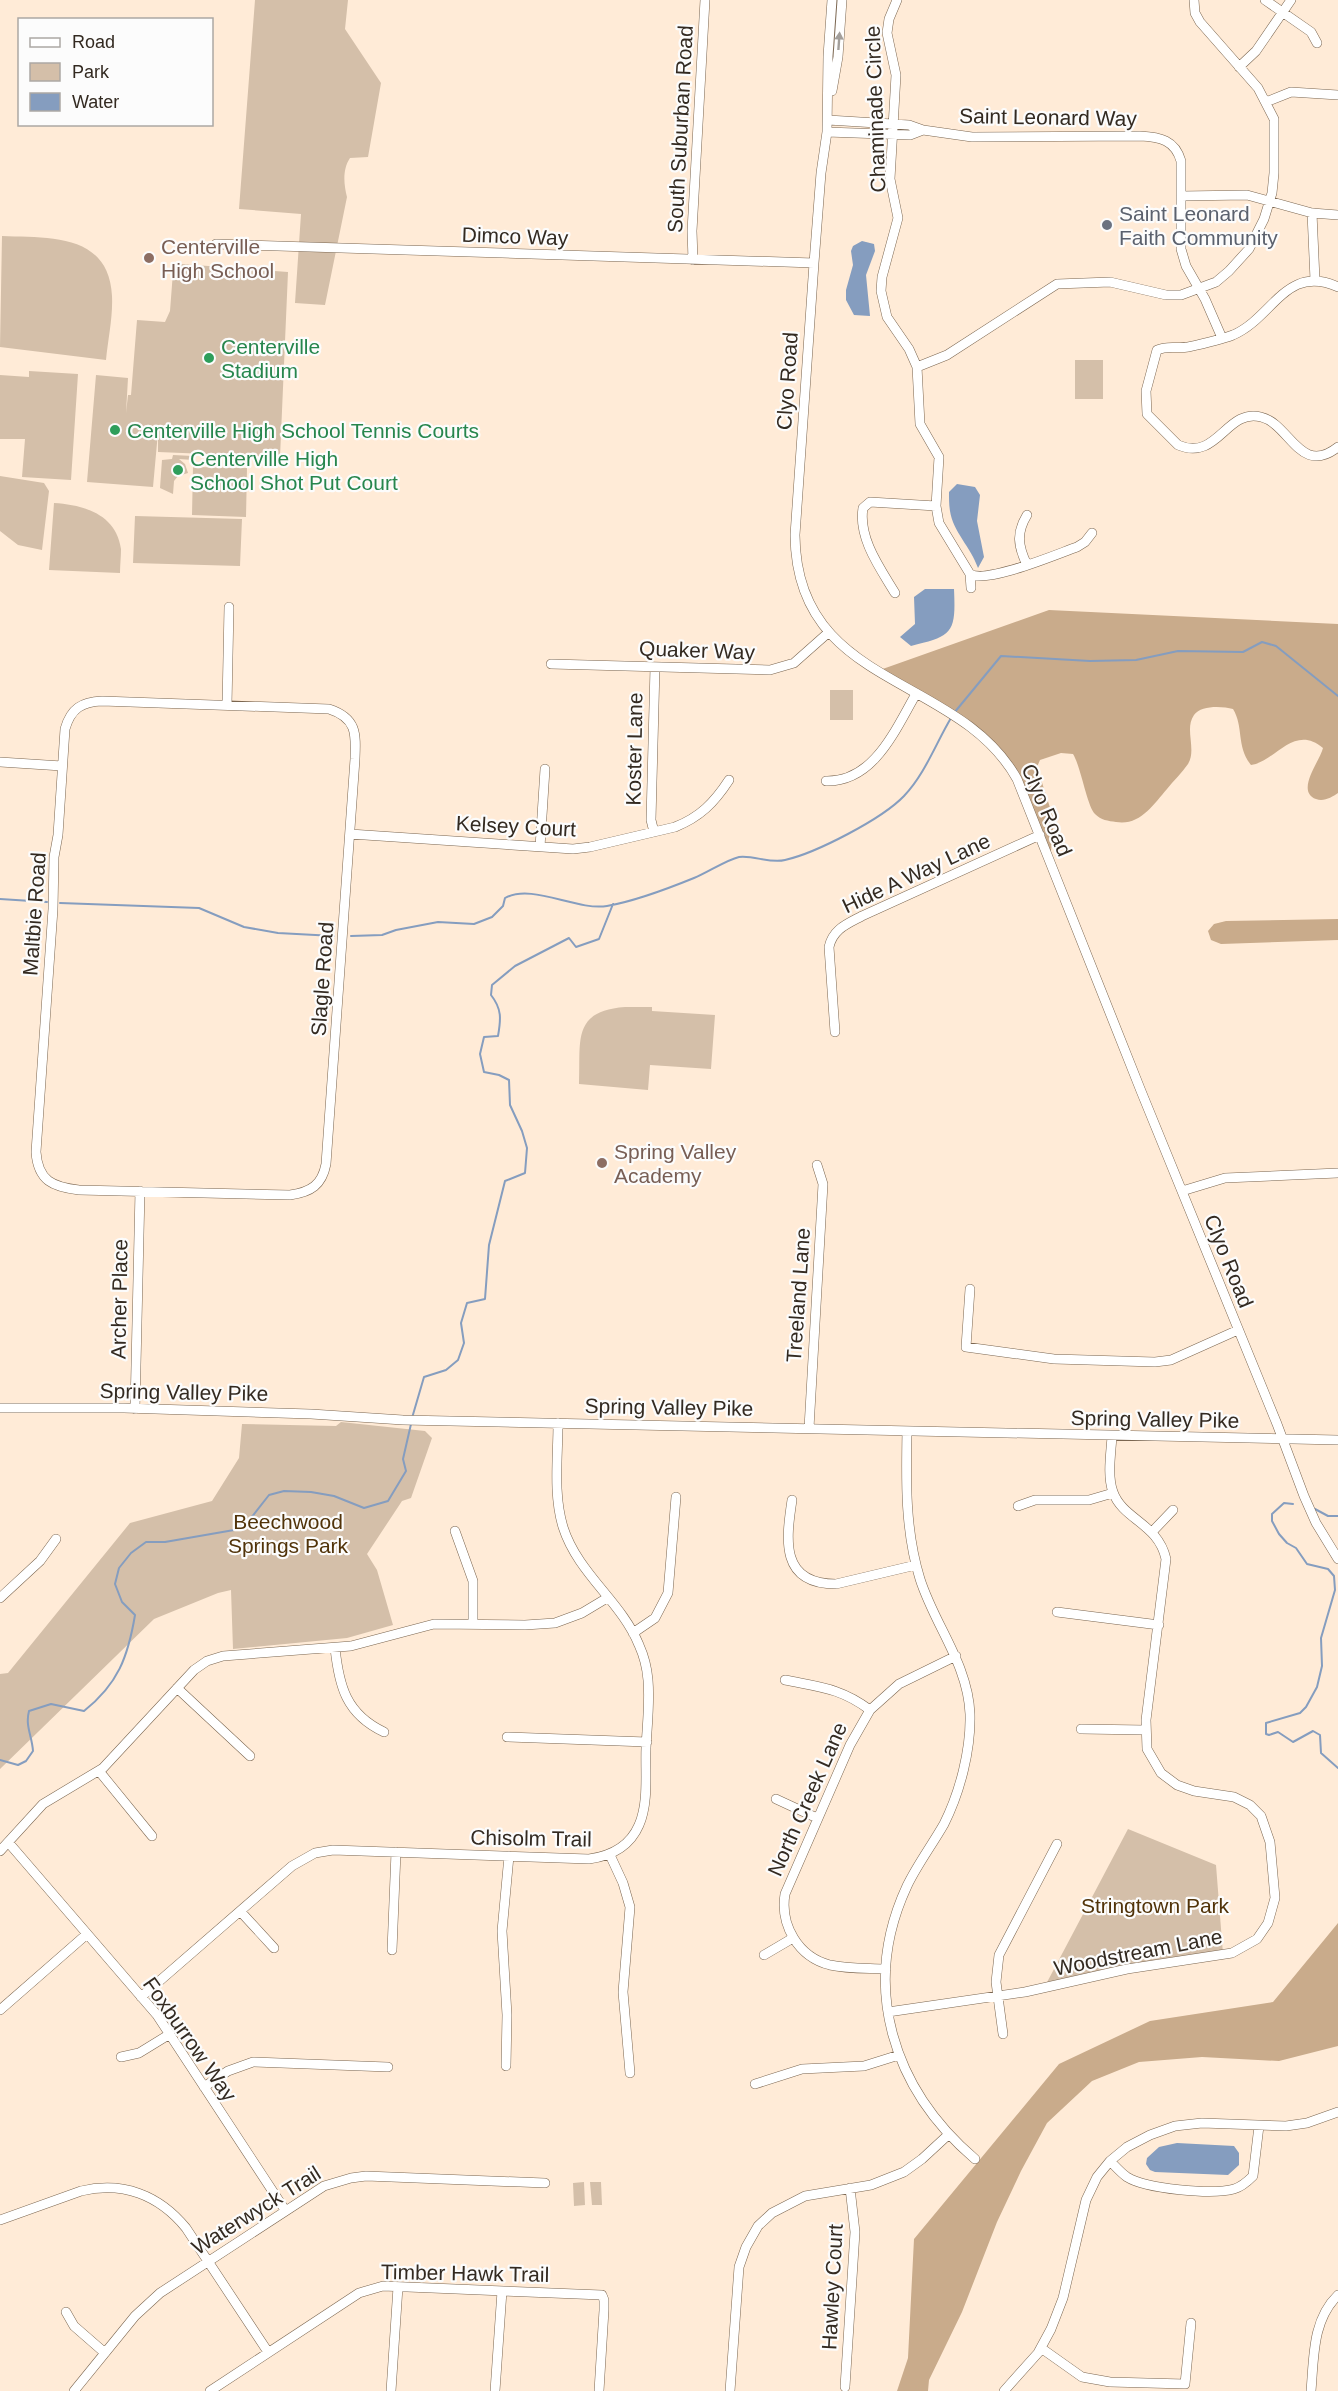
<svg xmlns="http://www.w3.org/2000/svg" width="1338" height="2391" viewBox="0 0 1338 2391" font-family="Helvetica,sans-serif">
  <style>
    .green { fill: #d4bfa9 }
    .forest { fill: #c9ab8b }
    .water { fill: #859dbf }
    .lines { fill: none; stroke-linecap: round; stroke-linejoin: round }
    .stream { stroke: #859dbf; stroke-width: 2 }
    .minor-casing { stroke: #7b6650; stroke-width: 10 }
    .minor { stroke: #fff; stroke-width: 9 }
    .oneway { fill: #a39f9b }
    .worship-dot { fill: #6b7280; stroke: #fcfcfc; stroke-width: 2 }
    .education-dot { fill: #8d6e63; stroke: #fcfcfc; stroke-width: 2 }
    .leisure-dot { fill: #2e9e5b; stroke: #fcfcfc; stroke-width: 2 }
    .labels { text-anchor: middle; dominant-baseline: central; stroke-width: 4.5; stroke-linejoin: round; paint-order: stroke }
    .street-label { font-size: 21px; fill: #332a21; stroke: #fcfcfc }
    .worship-label { font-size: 21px; fill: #5b616d; stroke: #fcfcfc; text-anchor: start }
    .education-label { font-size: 21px; fill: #785e54; stroke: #fcfcfc; text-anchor: start }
    .leisure-label { font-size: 21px; fill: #27864d; stroke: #fcfcfc; text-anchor: start }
    .park-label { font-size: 21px; fill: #513309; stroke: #fcfcfc }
  </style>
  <rect width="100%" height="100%" fill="#ffebd7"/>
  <path class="green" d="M255,0H348L345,29L381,83L368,157L350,158C342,170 344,185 347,197L325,305L295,303L301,214L239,209Z
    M2,236C49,238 109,233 112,296C113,317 108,339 106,360L0,347Z
    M181,264L288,272L280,457L158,452V432L153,487L87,482L96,375L128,378L126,413L128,395H131L137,320L165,322L170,311L173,272Z
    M1075,360H1103V399H1075Z
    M29,371L78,374L71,480L22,477L25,439H0V375L29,377Z
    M173,455L193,456V460L179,459L185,464L188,473L178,476L174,481L173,494L160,488L162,460L172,459Z
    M193,467L247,468L246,517L192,515Z
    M0,476L44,483L49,491L42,550L18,545L0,531Z
    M54,503C84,505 116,514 121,549C121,557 120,565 120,573L49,570Z
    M135,516L242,519L240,566L133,563Z
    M830,690H853V720H830Z
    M625,1007H652V1011L715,1015L711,1069L650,1065L648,1090L579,1084C581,1042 571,1011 625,1007Z
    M341,1422L425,1431L432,1438L411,1498L402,1501L367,1554L377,1570L393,1625L347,1638L233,1649L231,1590L218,1593L154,1619L0,1769V1674L8,1673L130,1523L212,1501L239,1458L242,1424L336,1426Z
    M1128,1829L1216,1865L1223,1954L1044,1988Z
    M584,2182L585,2205L574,2206L573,2183Z
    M590,2182H601L602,2205H592Z"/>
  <path class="forest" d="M1049,610L1338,624V793C1332,797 1324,802 1316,799C1295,791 1320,761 1323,748C1294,723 1275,762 1251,765C1236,746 1244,727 1233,709C1222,706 1201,705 1194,715C1184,729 1197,749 1188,764C1182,773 1173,781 1167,789C1153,805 1140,826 1116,822C1108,821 1101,820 1095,814C1087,806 1081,767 1073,754L1061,753L1040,760L1037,767L1054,820L1050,861L1024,797L992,745L877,671Z
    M1338,919V940L1221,944L1211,940L1208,931L1214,924L1226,921Z
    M1338,1923V2046L1279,2061L1202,2057L1139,2062L1092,2081L1047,2123L1021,2171L997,2222L962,2312L929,2380L928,2391H897L908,2358L914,2239L1059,2064L1150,2021L1273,2002Z"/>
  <path class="water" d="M862,241L874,244L875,251L866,275L870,316L854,315L846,300V290L853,265L851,251L853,246Z
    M957,484L975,487L980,495L977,521L984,557L978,568C971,547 953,532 950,511C949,505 949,498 949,492Z
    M925,589H954C956,633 953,636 911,646L900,637L915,624L914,597Z
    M1177,2143L1234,2146L1239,2153V2165L1228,2175L1155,2172L1150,2170L1146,2164L1147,2158L1159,2147Z"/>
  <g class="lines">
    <path class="stream" d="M954,713L1001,656L1090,661L1136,660L1178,651L1243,652L1262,642L1276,646L1338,696
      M0,899L47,902
      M60,903L199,908L244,927L278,933L334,936
      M351,936L382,935L396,930L438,922L474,924L492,917L503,906L505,898C532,883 576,911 607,906C636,901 667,889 694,878C707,873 726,860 739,857C754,855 770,864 785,860C816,853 882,819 904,796C925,774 936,743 951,718
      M412,1418L424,1377L446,1370L458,1360L464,1343L461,1323L467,1303L485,1299L489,1245L505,1181L525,1173L527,1148L522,1131L510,1105L509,1080L499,1075L484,1072L480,1054L484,1037L498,1036C501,1019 502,1009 491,995L492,985L515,966L569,938L576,947L599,939L613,904
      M1293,1504L1284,1503L1272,1514V1521L1279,1534L1287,1543L1296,1548L1307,1564L1328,1569L1334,1576L1335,1590L1321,1638L1322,1666L1317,1687L1306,1707L1300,1713L1266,1723V1734L1269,1735L1278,1732L1293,1742L1313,1731L1320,1735L1321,1753L1338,1768
      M1315,1509L1328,1516H1338
      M0,1760L18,1765L26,1761L33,1751C32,1736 25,1726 29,1711L51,1704L84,1711C118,1684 128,1657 135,1615L122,1602L115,1584L119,1568L131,1553L146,1542H165L234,1530L247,1523L269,1495L284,1491L311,1492L334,1496L364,1508L388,1501L406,1471L403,1459L411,1424"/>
    <g class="minor-casing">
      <path id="minor" d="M832,0L828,56L827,132L821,173L814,263L795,535C796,689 958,673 1017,779L1141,1091L1277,1424L1304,1496L1316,1523L1338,1559
        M897,0L889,19L887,33L896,75L890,179L898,218L882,277L881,291L887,317L909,349L917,367L920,424L939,457L936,506L939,523L970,574L971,588
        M1265,0L1311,32L1317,43
        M1239,67L1256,51L1291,0
        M832,91L838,57L842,0
        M1266,102L1291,92L1338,95
        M828,120L909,125L923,130L972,137L1140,136C1160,137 1175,140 1181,161V249L1186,266L1205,299L1222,338
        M827,132L910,135L923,130
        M1181,196L1247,195L1312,213L1338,215
        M1312,213L1315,280
        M216,244L814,263
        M693,260L692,231L705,0
        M1338,287C1286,263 1273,318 1233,335C1220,340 1202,344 1188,347C1177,349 1168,345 1157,350L1146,391L1147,414L1178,445C1218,462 1226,408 1261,417C1290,424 1300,477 1338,447
        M917,367L947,355L1057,284L1110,282L1166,295H1181L1216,282L1229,271L1249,249L1264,219L1272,193L1274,173V119L1258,88L1200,22L1195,13L1194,0
        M1027,565C1018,546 1016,533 1027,515
        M970,574C987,584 1057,554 1077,547L1085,542L1092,533
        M895,593C880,568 858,538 863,508L870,502L936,506
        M551,664L770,670L794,663L829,632
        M102,701L329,709C357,718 356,734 355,759L326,1164C322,1185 311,1192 290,1195L79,1190C53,1187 38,1181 36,1152L53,909L54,857L58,835L65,729C71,708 82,702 102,701Z
        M227,705L229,607
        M0,762L62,766
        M826,781C874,782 895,730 916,694
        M654,832L651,820L655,667
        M350,834L573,849L590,847L675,827C700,817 714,803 729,780
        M540,847L545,769
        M835,1032L829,947C833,929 847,924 862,916L1040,835
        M1182,1191L1225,1178L1338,1173
        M970,1289L966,1347L1054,1359L1155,1362L1171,1360L1238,1330
        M0,1408H124L311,1414L403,1420L1338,1440
        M135,1409L140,1191
        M809,1428L823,1184L817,1165
        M907,1431C906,1481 905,1531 920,1579C935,1626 968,1664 970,1714C971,1750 960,1792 944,1824C932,1845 917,1865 907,1886C860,1987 893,2089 975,2159
        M792,1500C786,1540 780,1584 836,1584L916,1565
        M1018,1506L1035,1500H1089L1113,1493
        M455,1531L473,1581V1624
        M1152,1532L1173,1510
        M0,1598L40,1561L56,1539
        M1057,1612L1159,1625
        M633,1633L655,1618L668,1593L676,1497
        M335,1648C339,1686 346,1714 384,1732
        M785,1680C819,1687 841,1688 870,1710
        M177,1688L250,1756
        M1081,1729L1145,1730
        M507,1737L647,1742
        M99,1771L152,1836
        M776,1799L817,1818
        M8,1842L157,2015L285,2210
        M0,1851L43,1804L103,1768L194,1670L207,1661L223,1656L351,1646L434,1624L525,1625L555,1623L582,1613L607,1598
        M610,1855L623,1883L630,1907L623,1992L630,2073
        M240,1911L274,1948
        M392,1950L396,1852
        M764,1955L793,1938
        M886,1969C867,1968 848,1969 830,1965C798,1957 780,1925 785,1894L850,1745L870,1710L899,1684L956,1656
        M141,1997L292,1866L315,1853L333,1850L589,1859C611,1856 630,1846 639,1825C649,1802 645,1772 646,1748C647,1726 650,1703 648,1680C647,1668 644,1656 639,1645C621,1601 578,1574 563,1527C553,1494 558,1458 558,1423
        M0,2010L87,1934
        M888,2012L1025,1992L1127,1969L1232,1953L1257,1939L1268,1923L1275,1898L1270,1842L1261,1816L1250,1805L1234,1797L1194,1791L1177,1785L1161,1773L1147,1749L1146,1720L1166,1559C1158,1523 1123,1520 1113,1492C1107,1476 1111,1453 1112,1436
        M1003,2034L996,1982L999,1955L1057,1844
        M121,2057L139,2053L170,2034
        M506,2066L507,2015L502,1931L509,1856
        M755,2084L802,2069L864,2066L899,2055
        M204,2087L228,2071L253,2062L388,2067
        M1110,2161C1115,2166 1121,2173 1127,2177C1146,2189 1212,2195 1234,2189C1241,2187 1247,2182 1253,2176L1259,2126
        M0,2220L81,2191C123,2181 159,2195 186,2228L268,2352
        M66,2312L74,2326L105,2353
        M1041,2348L1082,2377L1110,2382L1185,2384L1191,2323
        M845,2387L855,2232L850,2188
        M74,2391L135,2316L160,2293L324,2186L351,2178L366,2176L545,2183
        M210,2391L359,2293L383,2286L602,2295L604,2300V2310L599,2391
        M391,2391L398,2287
        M495,2391L502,2291
        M730,2391L739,2267L746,2247L758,2226L772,2213L805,2196L871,2185L904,2172L922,2159L948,2135
        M1004,2391L1038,2353L1051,2329L1063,2298L1086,2200L1097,2177L1110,2161L1127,2147L1150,2135L1175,2126L1202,2123L1286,2126L1307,2123L1338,2112
        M1311,2391C1314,2358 1312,2320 1338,2295"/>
    </g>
    <use href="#minor" class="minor"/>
  </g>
  <defs><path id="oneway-solid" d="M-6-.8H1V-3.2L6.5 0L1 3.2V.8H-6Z" transform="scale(1.5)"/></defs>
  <use class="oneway" href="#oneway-solid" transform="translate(839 41) rotate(-86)"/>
  <circle class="worship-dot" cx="1107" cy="225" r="6"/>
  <g class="education-dot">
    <circle cx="149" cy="258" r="6"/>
    <circle cx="602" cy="1163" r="6"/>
  </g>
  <g class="leisure-dot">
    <circle cx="209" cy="358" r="6"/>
    <circle cx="115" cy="430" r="6"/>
    <circle cx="178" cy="470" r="6"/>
  </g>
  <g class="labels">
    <g class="street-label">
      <text transform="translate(875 109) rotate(-92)">Chaminade Circle</text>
      <text transform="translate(1048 117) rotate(1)">Saint Leonard Way</text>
      <text transform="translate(680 129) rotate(-87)">South Suburban Road</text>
      <text transform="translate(515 236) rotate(2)">Dimco Way</text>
      <text transform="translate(787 381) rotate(-86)">Clyo Road</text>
      <text transform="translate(697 650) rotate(2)">Quaker Way</text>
      <text transform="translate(634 749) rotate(-89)">Koster Lane</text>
      <text transform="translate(1047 810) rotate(67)">Clyo Road</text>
      <text transform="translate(516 826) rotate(3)">Kelsey Court</text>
      <text transform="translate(916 873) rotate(-25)">Hide A Way Lane</text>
      <text transform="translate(34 914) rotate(-86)">Maltbie Road</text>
      <text transform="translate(322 979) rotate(-86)">Slagle Road</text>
      <text transform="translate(1229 1261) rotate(68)">Clyo Road</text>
      <text transform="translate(798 1295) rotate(-86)">Treeland Lane</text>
      <text transform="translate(119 1299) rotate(-89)">Archer Place</text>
      <text transform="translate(184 1392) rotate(1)">Spring Valley Pike</text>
      <text transform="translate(669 1407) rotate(1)">Spring Valley Pike</text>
      <text transform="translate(1155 1419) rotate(1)">Spring Valley Pike</text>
      <text transform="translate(807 1799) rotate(-66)">North Creek Lane</text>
      <text transform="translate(531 1838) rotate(1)">Chisolm Trail</text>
      <text transform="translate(1138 1952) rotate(-11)">Woodstream Lane</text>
      <text transform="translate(190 2039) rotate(55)">Foxburrow Way</text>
      <text transform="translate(256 2210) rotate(-32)">Waterwyck Trail</text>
      <text transform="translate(465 2273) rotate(1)">Timber Hawk Trail</text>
      <text transform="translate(832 2287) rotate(-87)">Hawley Court</text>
    </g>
    <g class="worship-label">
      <text x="1119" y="213">Saint Leonard<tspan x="1119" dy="24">Faith Community</tspan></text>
    </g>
    <g class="education-label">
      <text x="161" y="246">Centerville<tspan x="161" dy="24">High School</tspan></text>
      <text x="614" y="1151">Spring Valley<tspan x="614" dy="24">Academy</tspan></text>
    </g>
    <g class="leisure-label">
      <text x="221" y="346">Centerville<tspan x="221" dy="24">Stadium</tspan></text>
      <text x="127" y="430">Centerville High School Tennis Courts</text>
      <text x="190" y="458">Centerville High<tspan x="190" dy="24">School Shot Put Court</tspan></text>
    </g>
    <g class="park-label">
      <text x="288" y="1521">Beechwood<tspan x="288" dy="24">Springs Park</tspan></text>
      <text x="1155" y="1905">Stringtown Park</text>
    </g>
  </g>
  <rect x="18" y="18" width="195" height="108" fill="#fcfcfc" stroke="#aca8a4" stroke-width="1.5"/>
  <rect x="30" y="38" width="30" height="9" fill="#ffffff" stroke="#aca8a4" stroke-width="1.5"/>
  <text x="72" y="48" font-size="18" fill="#332a21">Road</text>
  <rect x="30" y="63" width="30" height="18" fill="#d4bfa9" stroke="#aca8a4" stroke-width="1.5"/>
  <text x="72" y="78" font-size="18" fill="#332a21">Park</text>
  <rect x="30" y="93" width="30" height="18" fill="#859dbf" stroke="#aca8a4" stroke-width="1.5"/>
  <text x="72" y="108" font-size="18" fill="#332a21">Water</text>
</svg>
